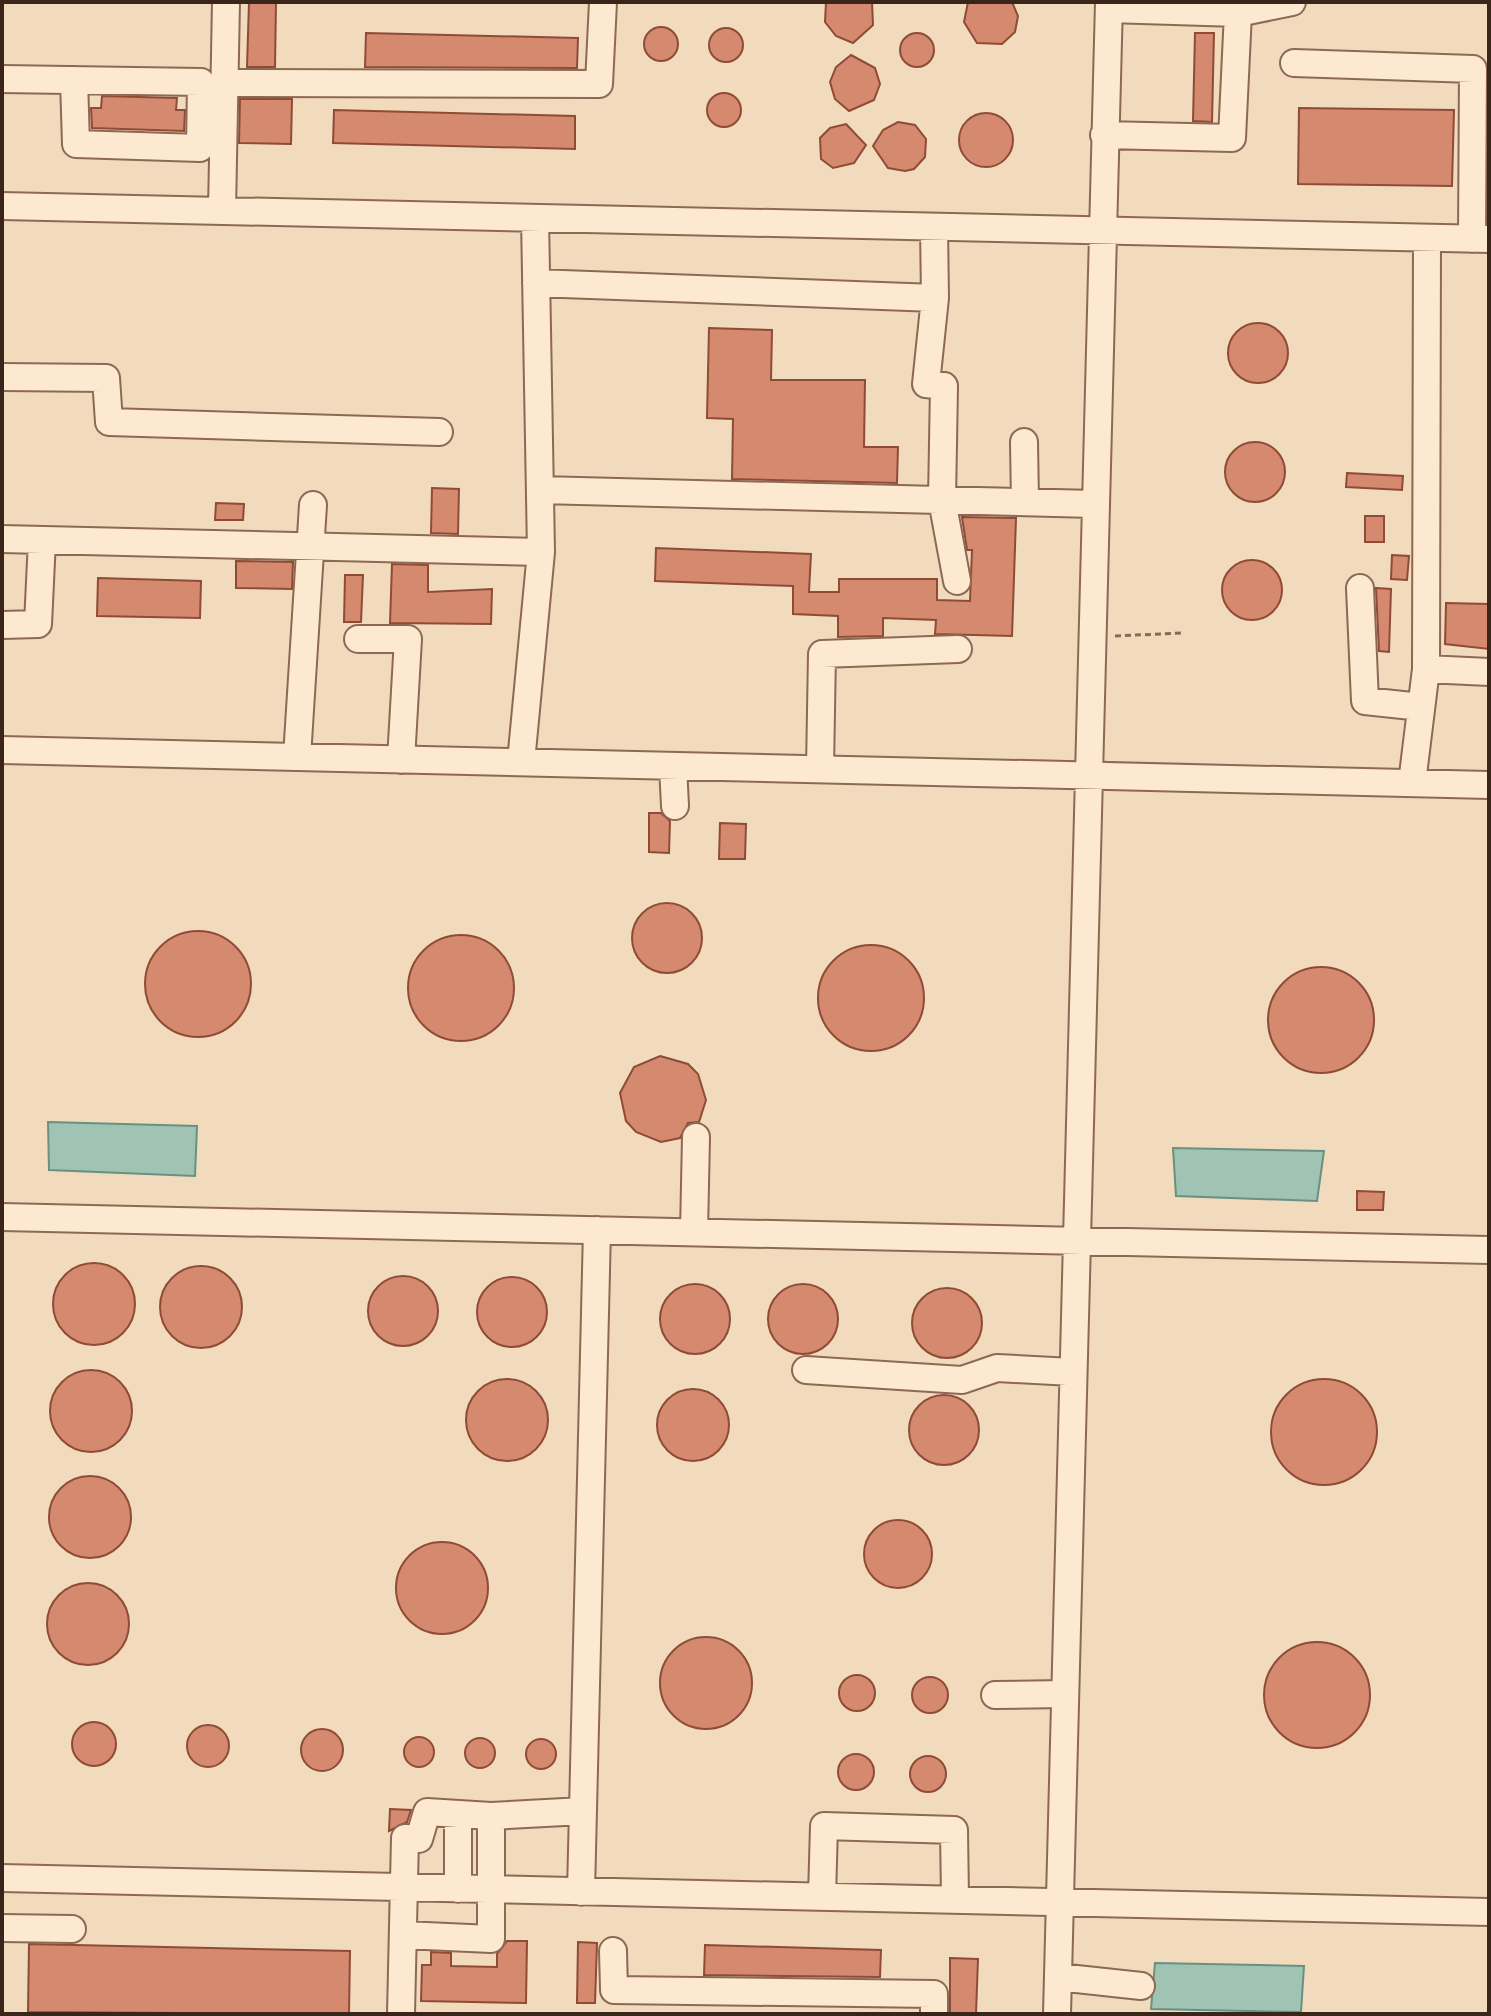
<svg xmlns="http://www.w3.org/2000/svg" width="1491" height="2016" viewBox="0 0 1491 2016" font-family="Bitter,serif">
  <style>
    .water { fill: #a1c3b4; stroke: #679181; stroke-width: 2 }
    .building { fill: #d5896e; stroke: #8e4c37; stroke-width: 2 }
    .lines { fill: none; stroke-linecap: round; stroke-linejoin: round }
    .minor-casing { stroke: #8c6954; stroke-width: 30 }
    .path { stroke: #8c6954; stroke-width: 3; stroke-dasharray: 6 4; stroke-linecap: butt }
    .minor { stroke: #fce9d0; stroke-width: 26 }
  </style>
  <rect width="100%" height="100%" fill="#f2dabc"/>
  <path class="water" d="M48,1122L197,1126L195,1176L49,1170Z
    M1173,1148L1324,1151L1317,1201L1176,1196Z
    M1155,1963L1304,1966L1301,2012L1151,2009Z"/>
  <path class="building" d="M249,2H276L275,67H247Z
    M826,2H872L873,25L853,43L836,36L825,22Z
    M968,2H1012L1018,16L1015,32L1002,44L977,43L964,22Z
    M644 44a17 17 0 1 1 34 0a17 17 0 1 1-34 0Z
    M709 45a17 17 0 1 1 34 0a17 17 0 1 1-34 0Z
    M366,33L578,38L577,68L365,67Z
    M1195,33H1214L1212,122L1193,121Z
    M900 50a17 17 0 1 1 34 0a17 17 0 1 1-34 0Z
    M851,55L875,68L880,84L874,100L849,111L835,99L830,82L836,67Z
    M707 110a17 17 0 1 1 34 0a17 17 0 1 1-34 0Z
    M102,96L177,98L176,110H185L184,131L92,128L91,108H101Z
    M240,99H292L291,144L239,143Z
    M1299,108L1454,110L1452,186L1298,184Z
    M334,110L575,116V149L333,143Z
    M959 140a27 27 0 1 1 54 0a27 27 0 1 1-54 0Z
    M898,122L915,125L926,139L925,157L914,169L905,171L888,168L873,146L883,130Z
    M846,124L866,145L854,163L833,168L821,159L820,138L830,128Z
    M1228 353a30 30 0 1 1 60 0a30 30 0 1 1-60 0Z
    M709,328L772,330L771,380H865L864,447H898L897,483L732,479L733,419L707,418Z
    M1225 472a30 30 0 1 1 60 0a30 30 0 1 1-60 0Z
    M1347,473L1403,476L1402,490L1346,487Z
    M432,488L459,489L458,534L431,533Z
    M216,503L244,504L243,520H215Z
    M1365,516H1384V542H1365Z
    M962,517L1016,518L1012,636L935,634L936,620L883,618V636L838,637V616L793,614V586L655,581L656,548L811,554L809,592H839V579H937V600L970,601L972,550H967Z
    M1392,555L1409,556L1407,580L1391,579Z
    M1222 590a30 30 0 1 1 60 0a30 30 0 1 1-60 0Z
    M236,561L293,562L292,589L236,588Z
    M392,564L428,565V592L492,589L491,624L390,623Z
    M345,575H363L361,622H344Z
    M98,578L201,581L200,618L97,616Z
    M1376,588L1391,589L1389,652L1379,651Z
    M1446,603L1489,604V649L1445,644Z
    M649,813H661L670,821L669,853L649,852Z
    M720,823L746,824L745,859H719Z
    M632 938a35 35 0 1 1 70 0a35 35 0 1 1-70 0Z
    M145 984a53 53 0 1 1 106 0a53 53 0 1 1-106 0Z
    M408 988a53 53 0 1 1 106 0a53 53 0 1 1-106 0Z
    M818 998a53 53 0 1 1 106 0a53 53 0 1 1-106 0Z
    M1268 1020a53 53 0 1 1 106 0a53 53 0 1 1-106 0Z
    M660,1056L688,1064L698,1074L706,1100L699,1122L688,1123L680,1138L661,1142L636,1132L626,1121L620,1093L634,1067Z
    M1357,1191L1384,1192L1383,1210H1357Z
    M53 1304a41 41 0 1 1 82 0a41 41 0 1 1-82 0Z
    M160 1307a41 41 0 1 1 82 0a41 41 0 1 1-82 0Z
    M368 1311a35 35 0 1 1 70 0a35 35 0 1 1-70 0Z
    M477 1312a35 35 0 1 1 70 0a35 35 0 1 1-70 0Z
    M768 1319a35 35 0 1 1 70 0a35 35 0 1 1-70 0Z
    M660 1319a35 35 0 1 1 70 0a35 35 0 1 1-70 0Z
    M912 1323a35 35 0 1 1 70 0a35 35 0 1 1-70 0Z
    M50 1411a41 41 0 1 1 82 0a41 41 0 1 1-82 0Z
    M466 1420a41 41 0 1 1 82 0a41 41 0 1 1-82 0Z
    M1271 1432a53 53 0 1 1 106 0a53 53 0 1 1-106 0Z
    M657 1425a36 36 0 1 1 72 0a36 36 0 1 1-72 0Z
    M909 1430a35 35 0 1 1 70 0a35 35 0 1 1-70 0Z
    M49 1517a41 41 0 1 1 82 0a41 41 0 1 1-82 0Z
    M864 1554a34 34 0 1 1 68 0a34 34 0 1 1-68 0Z
    M396 1588a46 46 0 1 1 92 0a46 46 0 1 1-92 0Z
    M47 1624a41 41 0 1 1 82 0a41 41 0 1 1-82 0Z
    M660 1683a46 46 0 1 1 92 0a46 46 0 1 1-92 0Z
    M1264 1695a53 53 0 1 1 106 0a53 53 0 1 1-106 0Z
    M839 1693a18 18 0 1 1 36 0a18 18 0 1 1-36 0Z
    M912 1695a18 18 0 1 1 36 0a18 18 0 1 1-36 0Z
    M72 1744a22 22 0 1 1 44 0a22 22 0 1 1-44 0Z
    M187 1746a21 21 0 1 1 42 0a21 21 0 1 1-42 0Z
    M301 1750a21 21 0 1 1 42 0a21 21 0 1 1-42 0Z
    M404 1752a15 15 0 1 1 30 0a15 15 0 1 1-30 0Z
    M465 1753a15 15 0 1 1 30 0a15 15 0 1 1-30 0Z
    M526 1754a15 15 0 1 1 30 0a15 15 0 1 1-30 0Z
    M838 1772a18 18 0 1 1 36 0a18 18 0 1 1-36 0Z
    M910 1774a18 18 0 1 1 36 0a18 18 0 1 1-36 0Z
    M390,1809L411,1810L407,1822L389,1831Z
    M507,1941H527L526,2003L421,2001L422,1965H431V1952L451,1953V1966L497,1967V1954Z
    M578,1942L597,1943L595,2003H577Z
    M29,1944L350,1951L349,2014L28,2012Z
    M705,1945L881,1950L880,1977L704,1975Z
    M950,1958L978,1959L976,2014H950Z"/>
  <g class="lines">
    <g class="minor-casing">
      <path id="minor" d="M1238,13L1292,2
        M1294,63L1473,69L1472,239
        M2,79L201,82L200,148L76,144L74,80
        M224,83L599,84L603,2
        M1104,135L1232,138L1238,13L1109,9
        M2,206L1489,239
        M222,211L226,2
        M536,283L935,298L934,227
        M935,298L926,384L944,386L942,500L957,581
        M2,377L106,378L109,422L439,432
        M1024,442L1025,502
        M540,490L1094,504
        M2,539L541,552L535,218
        M1360,588L1365,701L1421,707
        M2,625L38,624L42,540
        M358,639H408L401,760
        M1426,669L1427,238
        M2,750L1489,785
        M297,757L313,505
        M521,762L541,552
        M673,766L675,806
        M820,769L822,654L958,649
        M1412,783L1426,669L1489,672
        M2,1217L1489,1250
        M694,1232L696,1137
        M806,1370L962,1380L997,1368L1072,1372
        M995,1695L1065,1694
        M2,1878L1489,1912
        M458,1889V1814
        M581,1892L597,1230
        M822,1897L824,1826L954,1830L955,1899
        M2,1928L72,1929
        M404,1935L491,1939V1816L583,1811
        M613,1951L614,1990L934,1994V2014
        M1058,1977L1141,1986
        M401,2014L405,1838L419,1839L427,1812L491,1816
        M1057,2014L1109,2"/>
    </g>
    <path class="path" d="M1115,636L1182,633"/>
    <use href="#minor" class="minor"/>
  </g>
  <rect width="1491" height="2016" fill="none" stroke="#39251a" stroke-width="8"/>
</svg>
